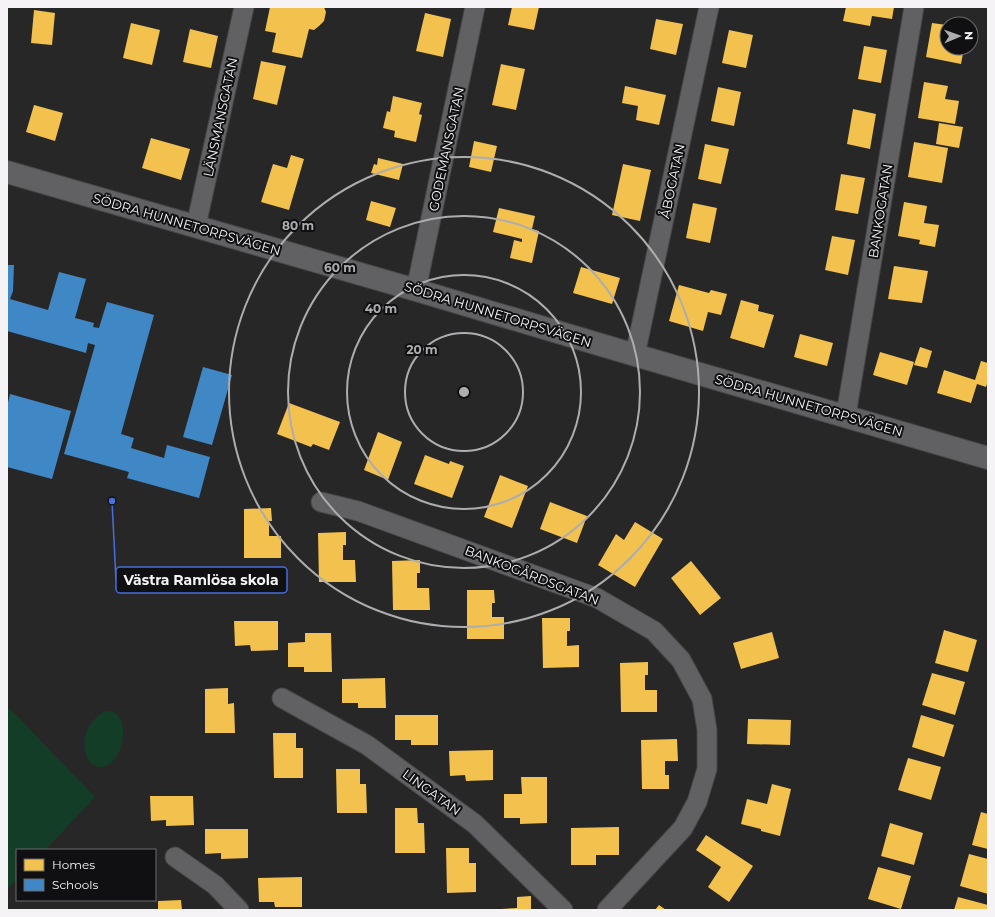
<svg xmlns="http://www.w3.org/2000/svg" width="995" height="917" viewBox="0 0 995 917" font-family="Montserrat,sans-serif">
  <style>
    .green { fill: #143d28 }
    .homes { fill: #f2c14e }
    .schools { fill: #3f88c5 }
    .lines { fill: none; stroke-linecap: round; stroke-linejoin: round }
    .minor-casing { stroke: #474547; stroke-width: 21 }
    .tertiary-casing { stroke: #474547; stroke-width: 24 }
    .minor { stroke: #616062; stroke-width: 19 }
    .tertiary { stroke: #616062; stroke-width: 22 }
    .ring { fill: none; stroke: #adacae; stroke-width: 2 }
    .labels { text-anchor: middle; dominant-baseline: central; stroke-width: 4; stroke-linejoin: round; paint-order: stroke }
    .street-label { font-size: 13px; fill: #f5f3f6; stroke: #100f11 }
    .centre { fill: #adacae; stroke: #100f11; stroke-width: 2 }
    .ring-label { font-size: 12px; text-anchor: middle; font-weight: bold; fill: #adacae; stroke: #100f11; stroke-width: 4; stroke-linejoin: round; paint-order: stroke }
    .leader { fill: none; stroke: #486fde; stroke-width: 1.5 }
    .callout-dot { fill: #486fde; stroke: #100f11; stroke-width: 1.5 }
    .callout { fill: #100f11; stroke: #486fde; stroke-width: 1.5 }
    .callout-label { font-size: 14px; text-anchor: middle; font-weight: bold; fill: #f5f3f6 }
  </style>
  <rect width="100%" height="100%" fill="#282728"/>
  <path class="green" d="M7,707L16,715L95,797L45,850H17V879L7,889Z
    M105,711C133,708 126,764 102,767C86,769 82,745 86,734C89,724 96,716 105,711Z"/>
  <path class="homes" d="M270,7H324L326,12L324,21L319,26L314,30L309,29L302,58L272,52L276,33L265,31Z
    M512,7H539L534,30L508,25Z
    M846,7H894L892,19L872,16L870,26L843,21Z
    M34,10L55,13L52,45L31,43Z
    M425,13L451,19L443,57L416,51Z
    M656,19L683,24L676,55L650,49Z
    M131,23L160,30L152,65L123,58Z
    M932,23L947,25V48H964L961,64L926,57Z
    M190,29L218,36L211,68L183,62Z
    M729,30L753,35L746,68L722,63Z
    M864,46L887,50L881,83L858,79Z
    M261,61L286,66L277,105L253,99Z
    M501,64L525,69L516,110L492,105Z
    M924,82L948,86L945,99L959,101L955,124L918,118Z
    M625,86L666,95L659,125L636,120L638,106L622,103Z
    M718,87L741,92L734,126L711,121Z
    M393,96L422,103L419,114L422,115L416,142L394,137L395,131L383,128L387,111L390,112Z
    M34,105L63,113L55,141L26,132Z
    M853,109L876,114L870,149L847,144Z
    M939,123L963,127L959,148L936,144Z
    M151,138L190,149L181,180L142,168Z
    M474,141L497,146L491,172L469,167Z
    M914,142L948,148L942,183L908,177Z
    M705,144L729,149L721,184L698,179Z
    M291,155L304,159L289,210L261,202L273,164L287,168Z
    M378,158L403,164L399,180L371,173L374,164L377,165Z
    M623,164L651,170L640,221L612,215Z
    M841,174L865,178L858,214L835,210Z
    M371,201L396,208L390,227L366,220Z
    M904,202L927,206L924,223L939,225L935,247L919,244L920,240L898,236Z
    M693,203L717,208L710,243L686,238Z
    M499,208L535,216L532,229L539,231L532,263L510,258L514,240L522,242V239L493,232Z
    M832,236L855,240L848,275L825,270Z
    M894,266L928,271L922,303L888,299Z
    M581,267L620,278L612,304L573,293Z
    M679,285L709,293L711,290L727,294L721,315L708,312L703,331L669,321Z
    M741,300L759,305L758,311L774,315L764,348L730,338Z
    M800,334L833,343L827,366L794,357Z
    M920,347L932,351L927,368L914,365Z
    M880,352L914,362L907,385L873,375Z
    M981,361L988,363V381L986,387L977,384L971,403L937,393L944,370L975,380Z
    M289,403L340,422L329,450L313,444L311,447L277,434Z
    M378,432L402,442L388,480L364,470Z
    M425,455L449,464L450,461L464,466L452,498L414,484Z
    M500,475L528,486L512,528L484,517Z
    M550,502L587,516L577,543L540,529Z
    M271,508L272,521H269V536H281V558H244V509Z
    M635,522L663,539L635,587L598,565L616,534L624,540Z
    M346,532V545H343V560H355L356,582H319L318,533Z
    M420,560V573H417V588H429L430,610H393L392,561Z
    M691,561L721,598L700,615L671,578Z
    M467,590H494L495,603H492V617H504V639H467Z
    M542,618H570V631H567V646L579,645V667L543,668Z
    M234,621H278V650L251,651L250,645L235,646Z
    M944,630L977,640L968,672L935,663Z
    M772,632L779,658L741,669L733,643Z
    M305,633H331L332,672H304V667H288V643L305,642Z
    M648,662V675H645V690H657V712H621L620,663Z
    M932,673L965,682L955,715L922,705Z
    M385,678L386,708H358V703H342V679Z
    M228,688V704L234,703L235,733H205V689Z
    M395,715H438V745H411V740H395Z
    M921,715L954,725L944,757L912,747Z
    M748,719L791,720L790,745L747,744Z
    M273,733H296V748H303V778H274Z
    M677,739L678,761H665V775H669V789H642L641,740Z
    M493,750V780L466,781L465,775L450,776L449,751Z
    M908,758L941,767L931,800L898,790Z
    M336,769H360V784H366L367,813H337Z
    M521,777H547V823L520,824V818H504V794H522Z
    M772,784L791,789L780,836L761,831V829L741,824L747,799L767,804Z
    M150,796H193L194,825L166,826V820L151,821Z
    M395,808H417L418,823H424L425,853H395Z
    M981,812L988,814V849L972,845Z
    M890,823L923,833L914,865L881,856Z
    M619,827V855H596V865H571V828Z
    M205,829H248V858L221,859V853L205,854Z
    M706,835L753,866L729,902L708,887L721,867L696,850Z
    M446,848H469V863H476V892L447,893Z
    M969,854L988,859V894L960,886Z
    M878,867L911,876L901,909L868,899Z
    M302,877V907H275L274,902H259L258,878Z
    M531,896V910H501V909L517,908V897Z
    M958,897L988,905V910H954Z
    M181,900L182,910H158V901Z
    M659,905L666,910H655Z"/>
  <path class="schools" d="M7,265H14L13,291L10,299L48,310L59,272L86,279L75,318L94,323L93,327L99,328L107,302L154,315L121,434L134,438L131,448L164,458L167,445L210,457L199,498L127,478L129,472L64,454L95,345L88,343L86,353L7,331Z
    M203,367L232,375L212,445L183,437Z
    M10,394L71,411L52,479L7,467V407Z"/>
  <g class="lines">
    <g class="minor-casing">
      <path id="minor" d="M196,226L244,7
        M416,290L475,7
        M635,355L709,7
        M846,415L914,7
        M321,502L358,511L597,598L654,631L681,660L702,699L707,730V769L697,802L683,828L607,910
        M282,698L367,745L475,824L563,910
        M175,857L215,885L239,910"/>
    </g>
    <g class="tertiary-casing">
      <path id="tertiary" d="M7,172L416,290L635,355L988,458"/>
    </g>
    <use href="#minor" class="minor"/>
    <use href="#tertiary" class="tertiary"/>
  </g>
  <g class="ring">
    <circle cx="464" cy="392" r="59"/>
    <circle cx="464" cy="392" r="117"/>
    <circle cx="464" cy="392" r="176"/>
    <circle cx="464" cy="392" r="235"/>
  </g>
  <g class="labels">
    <g class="street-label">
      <text transform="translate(220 117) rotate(-78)">LÄNSMANSGATAN</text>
      <text transform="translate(446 149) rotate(-78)">GODEMANSGATAN</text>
      <text transform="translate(672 181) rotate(-78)">ÅBOGATAN</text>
      <text transform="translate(880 211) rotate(-81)">BANKOGATAN</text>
      <text transform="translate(187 224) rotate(16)">SÖDRA HUNNETORPSVÄGEN</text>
      <text transform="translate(498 314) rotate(17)">SÖDRA HUNNETORPSVÄGEN</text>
      <text transform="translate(809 405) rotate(16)">SÖDRA HUNNETORPSVÄGEN</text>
      <text transform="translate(532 575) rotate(21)">BANKOGÅRDSGATAN</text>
      <text transform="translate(432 792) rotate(36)">LINGATAN</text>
    </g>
  </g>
  <circle cx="464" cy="392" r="6" class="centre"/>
  <g class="ring-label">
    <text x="298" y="230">80 m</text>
    <text x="340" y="272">60 m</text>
    <text x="381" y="313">40 m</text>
    <text x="422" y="354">20 m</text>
  </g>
  <path class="leader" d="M112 501L116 580"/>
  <circle class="callout-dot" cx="112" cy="501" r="4"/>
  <rect class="callout" x="116" y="567" width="171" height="26" rx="4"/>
  <g class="callout-label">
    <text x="201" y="585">Västra Ramlösa skola</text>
  </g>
  <rect width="995" height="917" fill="none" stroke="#f5f3f6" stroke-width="16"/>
  <rect x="16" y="849" width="140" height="52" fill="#100f11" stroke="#6c6a6d"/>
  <rect x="24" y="859" width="20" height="12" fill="#f2c14e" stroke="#6c6a6d"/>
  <text x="52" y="869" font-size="12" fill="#f5f3f6">Homes</text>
  <rect x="24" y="879" width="20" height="12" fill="#3f88c5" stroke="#6c6a6d"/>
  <text x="52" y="889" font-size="12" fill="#f5f3f6">Schools</text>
  <g transform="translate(959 36) rotate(88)"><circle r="19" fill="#100f11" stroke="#6c6a6d"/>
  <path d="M0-3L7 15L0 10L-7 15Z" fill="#adacae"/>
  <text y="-6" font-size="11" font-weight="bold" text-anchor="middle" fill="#f5f3f6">N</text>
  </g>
</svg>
